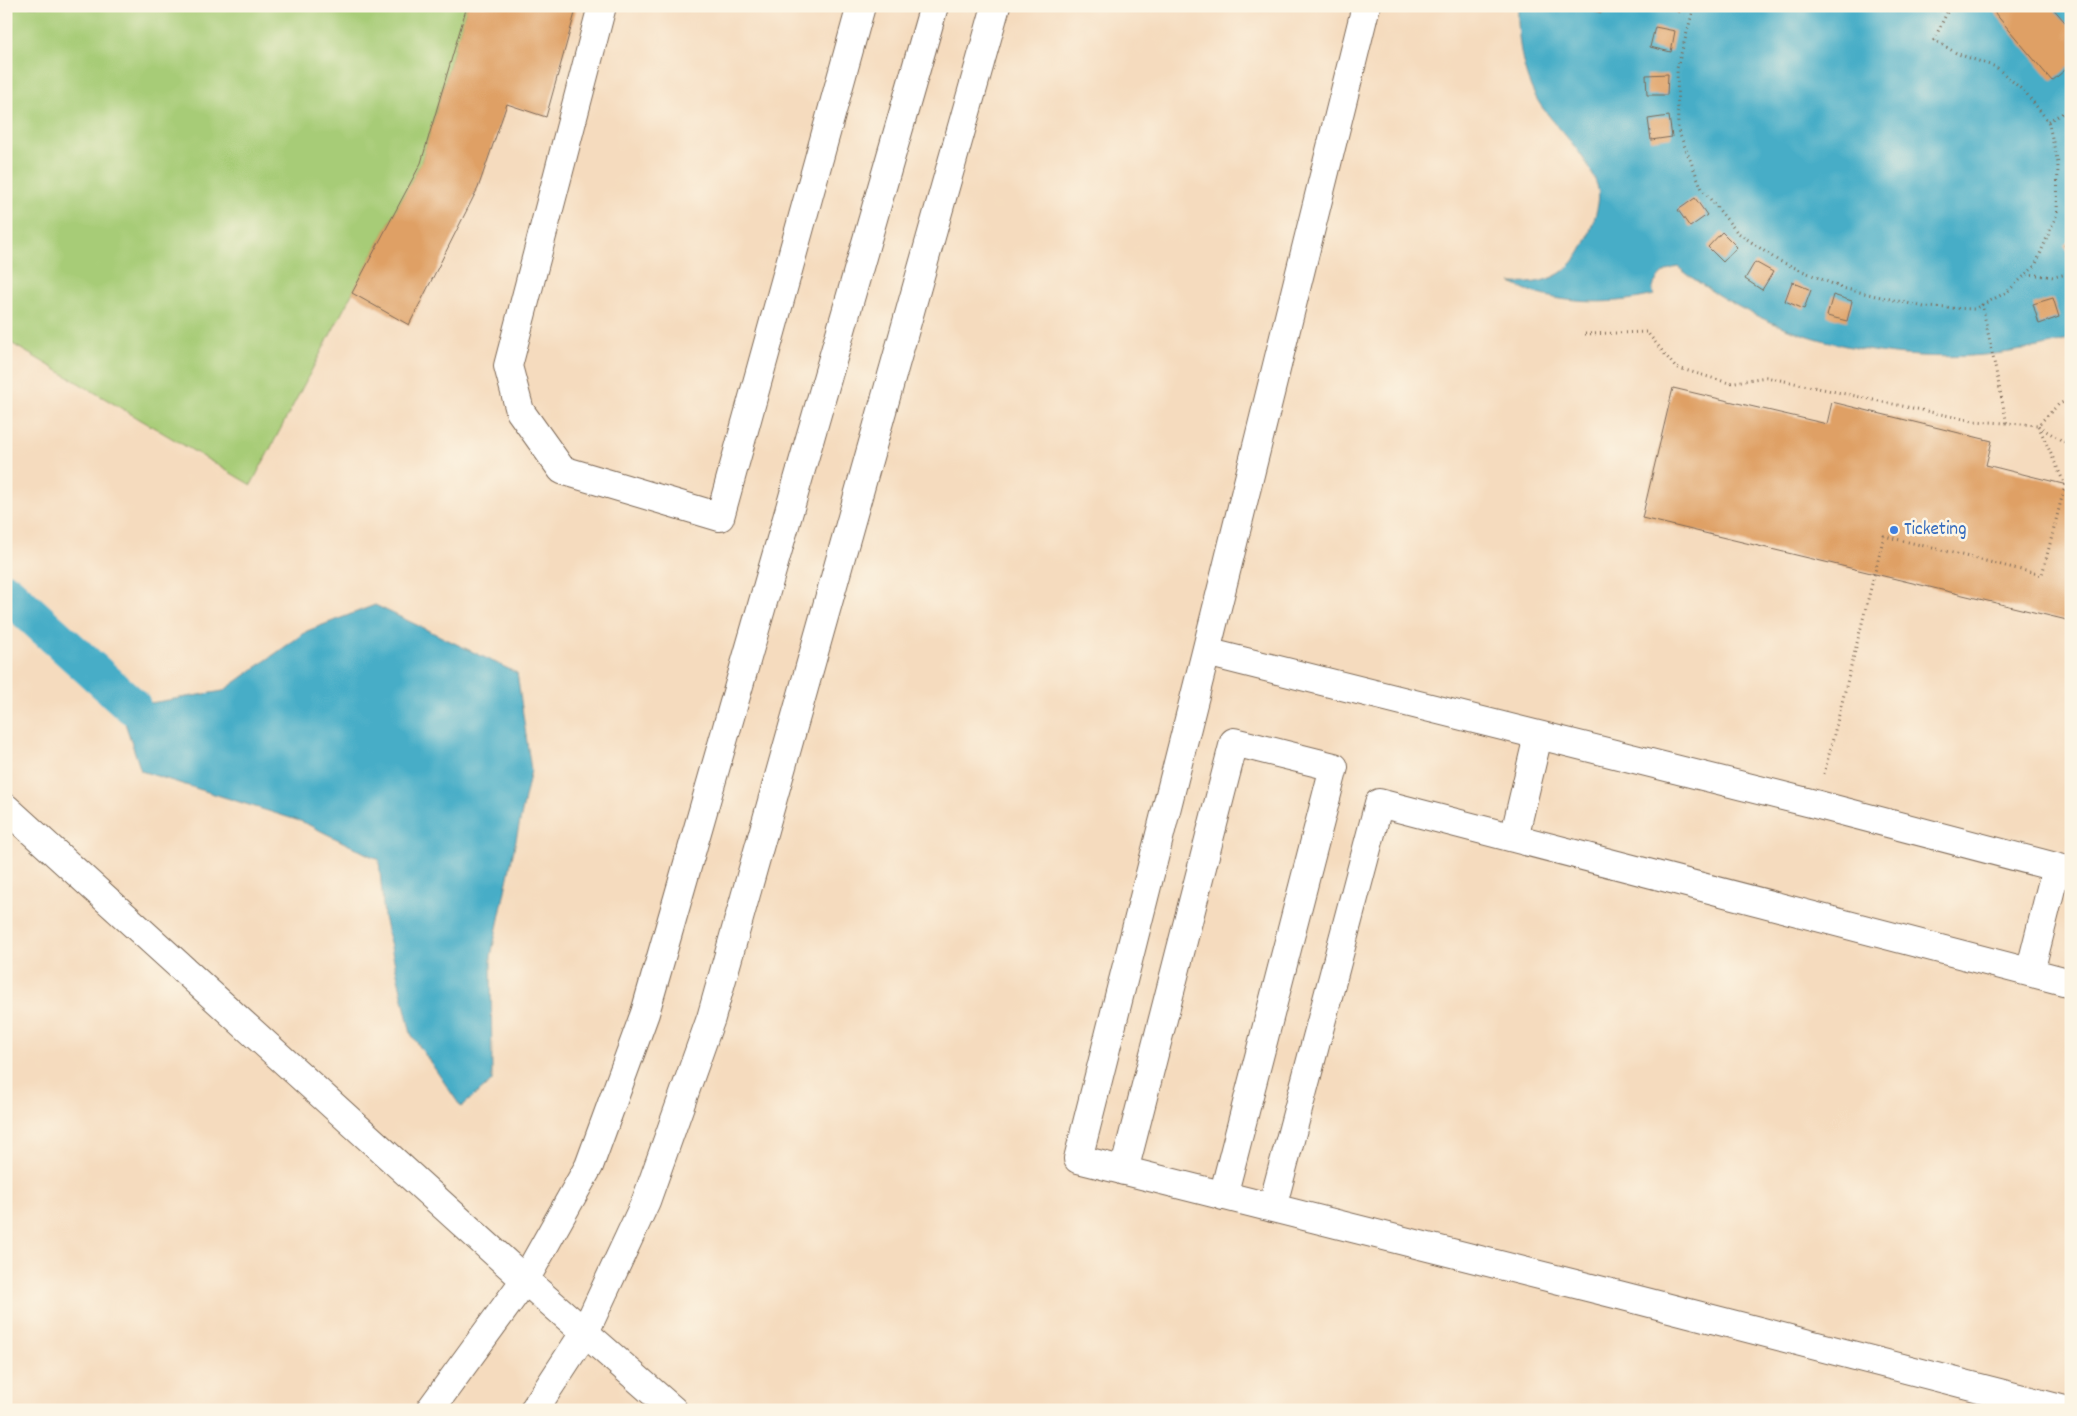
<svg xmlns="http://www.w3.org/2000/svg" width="2077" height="1416" viewBox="0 0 2077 1416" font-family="Dekko,sans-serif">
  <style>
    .green { fill: #a7cc77; stroke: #717b4a }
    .water { fill: #47adc7; stroke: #416c72 }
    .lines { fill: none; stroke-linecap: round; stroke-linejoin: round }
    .canal { stroke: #47adc7; stroke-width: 38 }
    .building { fill: #dfa065 }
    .minor-casing { stroke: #7c6856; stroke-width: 30 }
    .path { stroke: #7c6856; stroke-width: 3; stroke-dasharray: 1 4; stroke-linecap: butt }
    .minor { stroke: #fff; stroke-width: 28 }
    .shop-dot { fill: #3f7fe0; stroke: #fcf5e5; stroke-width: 2 }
    .labels { text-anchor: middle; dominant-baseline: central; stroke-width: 5; stroke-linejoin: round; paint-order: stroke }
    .shop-label { font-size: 19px; fill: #366cbe; stroke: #fcf5e5; text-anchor: start }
  </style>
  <rect width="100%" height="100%" fill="#fcf5e5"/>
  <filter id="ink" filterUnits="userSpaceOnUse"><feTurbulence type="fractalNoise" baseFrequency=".02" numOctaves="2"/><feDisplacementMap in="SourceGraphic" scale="10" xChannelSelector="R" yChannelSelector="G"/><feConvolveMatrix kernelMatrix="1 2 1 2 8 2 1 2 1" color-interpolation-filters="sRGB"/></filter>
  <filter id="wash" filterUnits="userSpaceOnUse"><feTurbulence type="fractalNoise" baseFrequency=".0096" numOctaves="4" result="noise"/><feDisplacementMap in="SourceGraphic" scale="20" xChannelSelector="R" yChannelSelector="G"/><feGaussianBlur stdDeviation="1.12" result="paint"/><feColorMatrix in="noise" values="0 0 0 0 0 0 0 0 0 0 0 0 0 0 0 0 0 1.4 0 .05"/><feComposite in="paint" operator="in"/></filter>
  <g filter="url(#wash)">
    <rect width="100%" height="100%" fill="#f5dbbe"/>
    <path class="green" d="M6,6H467L421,163L251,485L6,340Z"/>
    <path class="water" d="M1518,6H2071V339C1938,377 1787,354 1678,267C1665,269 1658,276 1652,288L1654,295C1609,306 1553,305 1511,283C1557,286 1580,266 1593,222C1597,211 1601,197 1597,185C1587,156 1563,134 1545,111C1523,84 1517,40 1518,6Z
      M375,605L517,673L531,770L491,956L492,1081L461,1107L411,1034L384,917L379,860L303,822L141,771L125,723L132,706L223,691L307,631Z"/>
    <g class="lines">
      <path class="canal" d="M6,592L132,706"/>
    </g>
    <g id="blocks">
      <path class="building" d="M467,6H577L546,117L507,104L478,188L409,325L352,293L421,163Z
        M1575,6H1604L1602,13Z
        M1669,6H1684L1679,13Z
        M1989,6H2051L2071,29V65L2052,81Z
        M1655,27L1675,31L1671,52L1650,47Z
        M1668,74L1667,95H1647L1646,75Z
        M1669,116L1672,137L1651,140L1648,119Z
        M1695,198L1707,215L1690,227L1678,210Z
        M1722,232L1737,247L1723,262L1708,247Z
        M2071,240V255L2064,245Z
        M1755,262L1773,272L1762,290L1745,279Z
        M1792,282L1811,290L1804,309L1785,301Z
        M1833,295L1852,301L1847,321L1827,316Z
        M2053,298L2059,317L2039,324L2033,304Z
        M1673,388L1827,424L1832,402L1992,441L1986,465L2071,486V621L1642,518Z"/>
    </g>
  </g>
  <g filter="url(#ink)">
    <use href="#blocks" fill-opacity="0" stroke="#7c6856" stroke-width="1"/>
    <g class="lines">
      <g class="minor-casing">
        <path id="minor" d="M602,6L508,366L520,411L562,470L720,517L861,6
          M1366,6L1206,652L1078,1159L1623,1296L2065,1410
          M1206,652L1815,804L2071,871
          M6,808L525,1280L673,1410
          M1514,838L1538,736
          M2030,972L2056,868
          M1124,1171L1234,742L1334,767L1223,1196
          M1272,1208L1379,803L2071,983
          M430,1410L525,1280L589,1166L645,1013L934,6
          M534,1410L585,1332L646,1201L711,1018L996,6"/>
      </g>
      <path class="path" d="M1698,6L1693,11L1677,68L1678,130L1702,189L1737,232L1777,260L1842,288L1924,307L1974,309L2007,292L2035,266L2057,214L2058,163L2048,121L2026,93L1996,67L1958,54L1934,40L1950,6
        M2048,121L2071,109
        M2027,274L2054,277L2071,273
        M1982,304L2007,424
        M1585,334L1647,332L1675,367L1729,383L1766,377L1973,421L2038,425L2059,404L2071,399
        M2038,426L2071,446
        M1824,774L1884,536L2042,575L2065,485L2038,425"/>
      <use href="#minor" class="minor"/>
    </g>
  </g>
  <circle class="shop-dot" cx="1894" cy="530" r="5"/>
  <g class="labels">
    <g class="shop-label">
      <text x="1904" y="530">Ticketing</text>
    </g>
  </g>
  <rect width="2077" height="1416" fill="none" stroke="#fcf5e5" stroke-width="25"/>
</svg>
